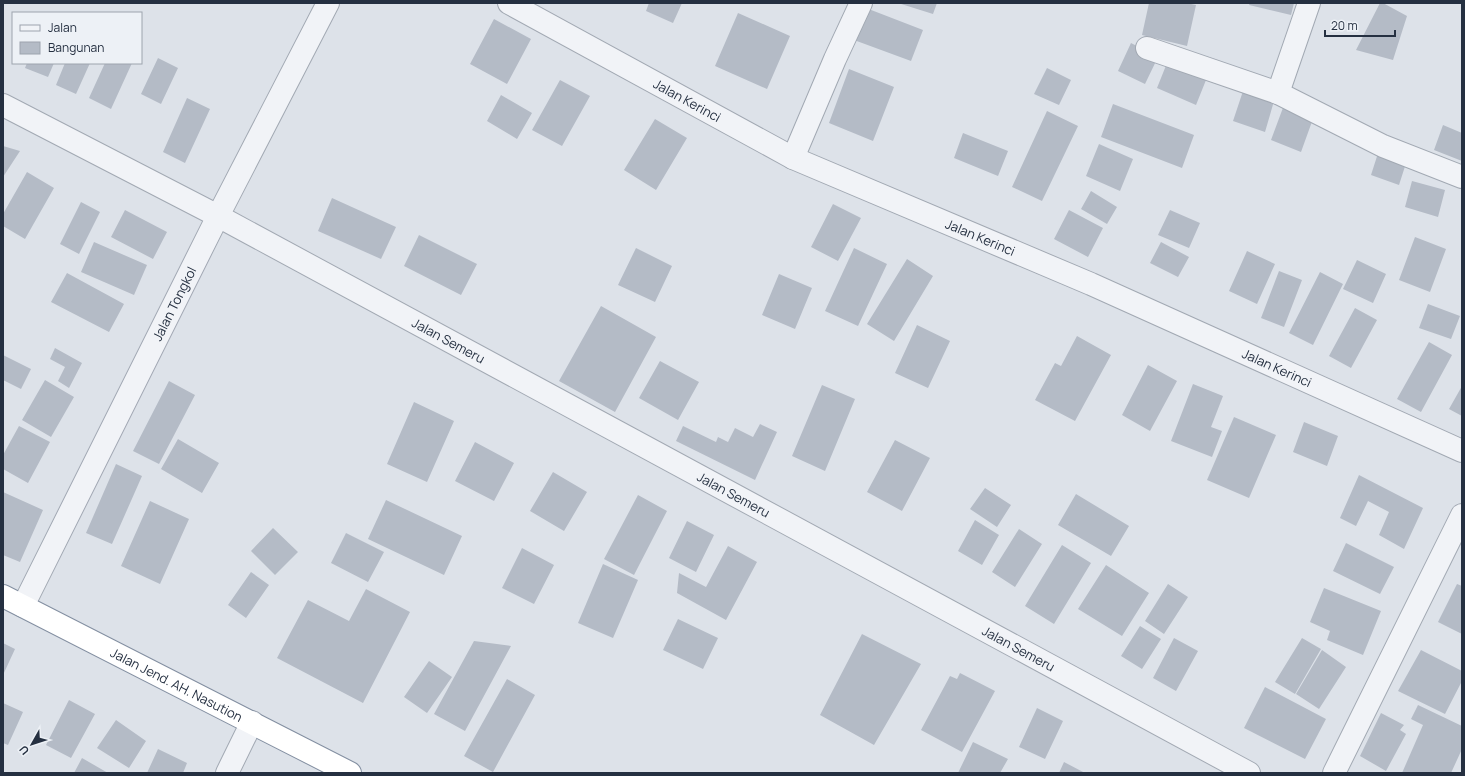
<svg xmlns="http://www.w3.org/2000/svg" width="1465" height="776" viewBox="0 0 1465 776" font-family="Manrope,sans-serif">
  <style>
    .building { fill: #b4bbc6 }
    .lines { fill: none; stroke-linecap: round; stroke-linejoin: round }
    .minor-casing { stroke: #a2a9b3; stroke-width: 24 }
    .trunk-casing { stroke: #838fa1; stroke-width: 24 }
    .minor { stroke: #f1f3f7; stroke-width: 22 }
    .trunk { stroke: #fff; stroke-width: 22 }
    .labels { text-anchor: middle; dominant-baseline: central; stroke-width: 4; stroke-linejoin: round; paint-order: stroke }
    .street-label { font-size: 13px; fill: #253041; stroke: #edf1f6 }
  </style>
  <rect width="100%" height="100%" fill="#dde2e9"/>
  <path class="building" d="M649,3H682L673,23L646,11Z
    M898,3H937L933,14Z
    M1149,3H1186L1196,5L1187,46L1142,35Z
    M1250,3H1294L1291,15L1249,5Z
    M1380,3H1383L1407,16L1393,60L1356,50Z
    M866,8L923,30L911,61L854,40Z
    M738,13L790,36L767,89L715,66Z
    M494,19L531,39L507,84L470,64Z
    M1131,43L1158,57L1145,84L1118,71Z
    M158,58L178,68L161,104L141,94Z
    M1169,58L1208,75L1196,105L1157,88Z
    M27,63H54L48,77L25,68Z
    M65,63H90L76,94L56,85Z
    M105,63H132L111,109L89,98Z
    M1047,68L1071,80L1059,105L1034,94Z
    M849,69L894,87L873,141L829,123Z
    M560,80L590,96L562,146L532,130Z
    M1243,91L1274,101L1265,132L1233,121Z
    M501,95L532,113L517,139L487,121Z
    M187,98L210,109L185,163L163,152Z
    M1113,104L1194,135L1182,168L1101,137Z
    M1284,105L1314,116L1301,152L1271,140Z
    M1047,111L1078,126L1042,201L1012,187Z
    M655,119L687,138L656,190L624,170Z
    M1443,125L1462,133V161L1434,150Z
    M963,133L1008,151L998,176L954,158Z
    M1099,144L1133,159L1120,191L1086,176Z
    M3,146L20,151L3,177Z
    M1380,147L1408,157L1399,185L1371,175Z
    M27,172L54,188L25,239L3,226V214Z
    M1412,181L1445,190L1438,217L1405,207Z
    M1091,191L1117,207L1107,224L1081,209Z
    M332,198L396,227L381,259L318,231Z
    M81,202L100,212L79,254L60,244Z
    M833,204L861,218L838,261L811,247Z
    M125,210L167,232L153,259L111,237Z
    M1069,210L1103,228L1088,257L1054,239Z
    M1170,210L1200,223L1189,248L1158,235Z
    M419,235L477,264L461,295L404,266Z
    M1415,237L1446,249L1430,292L1399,280Z
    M94,242L147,265L134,295L81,272Z
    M1161,242L1189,257L1178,277L1150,263Z
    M636,248L672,266L655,302L618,285Z
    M854,248L887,264L858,326L825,311Z
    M1247,251L1275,264L1257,304L1229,291Z
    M907,259L933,276L894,341L867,324Z
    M1357,260L1386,274L1373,303L1343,289Z
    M1279,271L1302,280L1284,327L1261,318Z
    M1320,272L1343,284L1313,345L1289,333Z
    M67,273L124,304L109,332L51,302Z
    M779,274L812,288L795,329L762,315Z
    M1428,304L1460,316L1451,339L1419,328Z
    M601,306L656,337L615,412L559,381Z
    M1355,308L1377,320L1351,368L1329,356Z
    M917,325L950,341L928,388L895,373Z
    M1077,336L1111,355L1075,421L1035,400L1055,363L1061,366Z
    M1429,342L1452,355L1421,412L1397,399Z
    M55,348L82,363L69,388L58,381L65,367L50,359Z
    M3,355L31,369L21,389L3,380Z
    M660,361L699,382L678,420L639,398Z
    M1148,365L1177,381L1150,431L1122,415Z
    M45,380L74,397L51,437L22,420Z
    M169,381L195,395L159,464L133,451Z
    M1193,384L1223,396L1211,427L1222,431L1212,457L1171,441Z
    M822,385L855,399L825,471L792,456Z
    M1462,386V416L1449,409Z
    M414,402L454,421L427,482L387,464Z
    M1234,417L1276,435L1249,498L1207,480Z
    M1304,422L1338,436L1327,466L1293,452Z
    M760,424L777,432L755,480L676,441L683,426L716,442L718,437L728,442L735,428L753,437Z
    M19,426L50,442L28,483L3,469V455Z
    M178,439L219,463L202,493L161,469Z
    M895,440L930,458L902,511L867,492Z
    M475,442L514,463L494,501L455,481Z
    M116,464L142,476L112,544L86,533Z
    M553,472L587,492L564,531L530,511Z
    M1359,475L1423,508L1404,549L1379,535L1389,512L1368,501L1356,526L1340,518Z
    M985,488L1011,505L997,527L970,509Z
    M3,492L43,510L20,562L3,555Z
    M1076,494L1129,526L1111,556L1058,525Z
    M638,495L667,511L634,575L604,559Z
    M386,500L462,536L444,575L368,539Z
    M150,501L189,519L160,584L121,566Z
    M975,520L999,535L982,565L958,551Z
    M687,521L714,535L696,572L669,558Z
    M273,528L298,552L275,575L251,551Z
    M1019,529L1042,544L1015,587L992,572Z
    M346,533L384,552L368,582L331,563Z
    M1346,543L1394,567L1380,594L1333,571Z
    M1062,545L1091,563L1054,624L1025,606Z
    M728,546L757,562L726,620L677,593L679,573L706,587Z
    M522,548L554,565L534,604L502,588Z
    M603,564L638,580L613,638L578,623Z
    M1106,565L1149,593L1122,636L1078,609Z
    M251,572L269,585L246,618L228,605Z
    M1168,584L1188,597L1164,634L1145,621Z
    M1457,584L1462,586V634L1438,622Z
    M1324,588L1381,611L1363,655L1327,640L1330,631L1310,622Z
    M366,589L410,612L363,703L277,658L308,600L349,621Z
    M678,619L718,638L703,669L663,650Z
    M1140,626L1161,639L1142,669L1121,656Z
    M862,634L921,664L874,745L820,715Z
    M1174,638L1198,651L1176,691L1153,678Z
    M1302,638L1321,649L1295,694L1275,682Z
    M474,641L511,646L465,731L434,714Z
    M3,643L15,649L3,675Z
    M1322,650L1346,667L1319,709L1296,694Z
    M1421,650L1462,671V681L1445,714L1398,691Z
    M429,661L452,677L427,713L404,697Z
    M960,673L995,691L962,752L921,730L950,676L957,679Z
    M507,679L535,695L493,772L464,756Z
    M1265,687L1326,719L1305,759L1244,728Z
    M69,700L95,714L71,758L46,745Z
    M3,703L23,712L8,745L3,743Z
    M1418,705L1462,726V749L1451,773H1402L1423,725L1411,719Z
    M1037,708L1063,721L1045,759L1019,747Z
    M1381,713L1404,725L1400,730L1406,734L1386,771L1360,756Z
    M116,720L146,741L129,768L97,748Z
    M973,742L1008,759L1000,773H958Z
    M158,749L187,763L183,773H147Z
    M82,758L108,773H74Z
    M1064,762L1085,773H1059Z"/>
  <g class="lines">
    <g class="minor-casing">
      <g id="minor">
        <path id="s1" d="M509,3L793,158L1091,284L1462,451"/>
        <path d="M1147,48L1278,93L1383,146L1462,177"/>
        <path d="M1278,93L1309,3"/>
        <path id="s2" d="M3,105L218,216L1249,773"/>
        <path d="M793,158L835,59L861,3"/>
        <path id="s3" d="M23,606L218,216L328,3"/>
        <path d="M227,773L252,722"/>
        <path d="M1334,773L1462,515"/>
      </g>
    </g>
    <g class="trunk-casing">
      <g id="trunk">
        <path id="s4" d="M3,596L350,773"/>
      </g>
    </g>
    <use href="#minor" class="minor"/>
    <use href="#trunk" class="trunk"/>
  </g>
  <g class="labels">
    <g class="street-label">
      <text stroke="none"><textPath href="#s1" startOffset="203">Jalan Kerinci</textPath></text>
      <text stroke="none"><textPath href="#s1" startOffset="527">Jalan Kerinci</textPath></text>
      <text stroke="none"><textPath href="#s3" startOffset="338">Jalan Tongkol</textPath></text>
      <text stroke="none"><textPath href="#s2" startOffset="504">Jalan Semeru</textPath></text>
      <text stroke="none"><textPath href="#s1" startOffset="851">Jalan Kerinci</textPath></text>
      <text stroke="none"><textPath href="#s2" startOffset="828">Jalan Semeru</textPath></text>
      <text stroke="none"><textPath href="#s2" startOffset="1152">Jalan Semeru</textPath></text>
      <text stroke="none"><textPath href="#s4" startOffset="195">Jalan Jend. AH. Nasution</textPath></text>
    </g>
  </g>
  <rect width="1465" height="776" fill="none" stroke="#253041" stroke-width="8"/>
  <rect x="12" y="12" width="130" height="52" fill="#edf1f6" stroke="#9da4ae"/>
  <rect x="20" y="25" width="20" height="6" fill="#f1f3f7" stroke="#9da4ae"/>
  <text x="48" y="32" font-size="12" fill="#253041">Jalan</text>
  <rect x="20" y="42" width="20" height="12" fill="#b4bbc6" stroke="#9da4ae"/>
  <text x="48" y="52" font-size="12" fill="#253041">Bangunan</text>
  <g transform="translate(32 744) rotate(231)" stroke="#edf1f6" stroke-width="3" paint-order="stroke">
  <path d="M0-3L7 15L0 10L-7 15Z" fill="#253041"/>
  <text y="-6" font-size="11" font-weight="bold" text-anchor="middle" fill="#253041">U</text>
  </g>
  <path d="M1325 30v6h70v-6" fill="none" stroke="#253041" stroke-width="2"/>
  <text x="1331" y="30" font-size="12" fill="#253041" stroke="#edf1f6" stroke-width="3" paint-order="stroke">20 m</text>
</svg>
